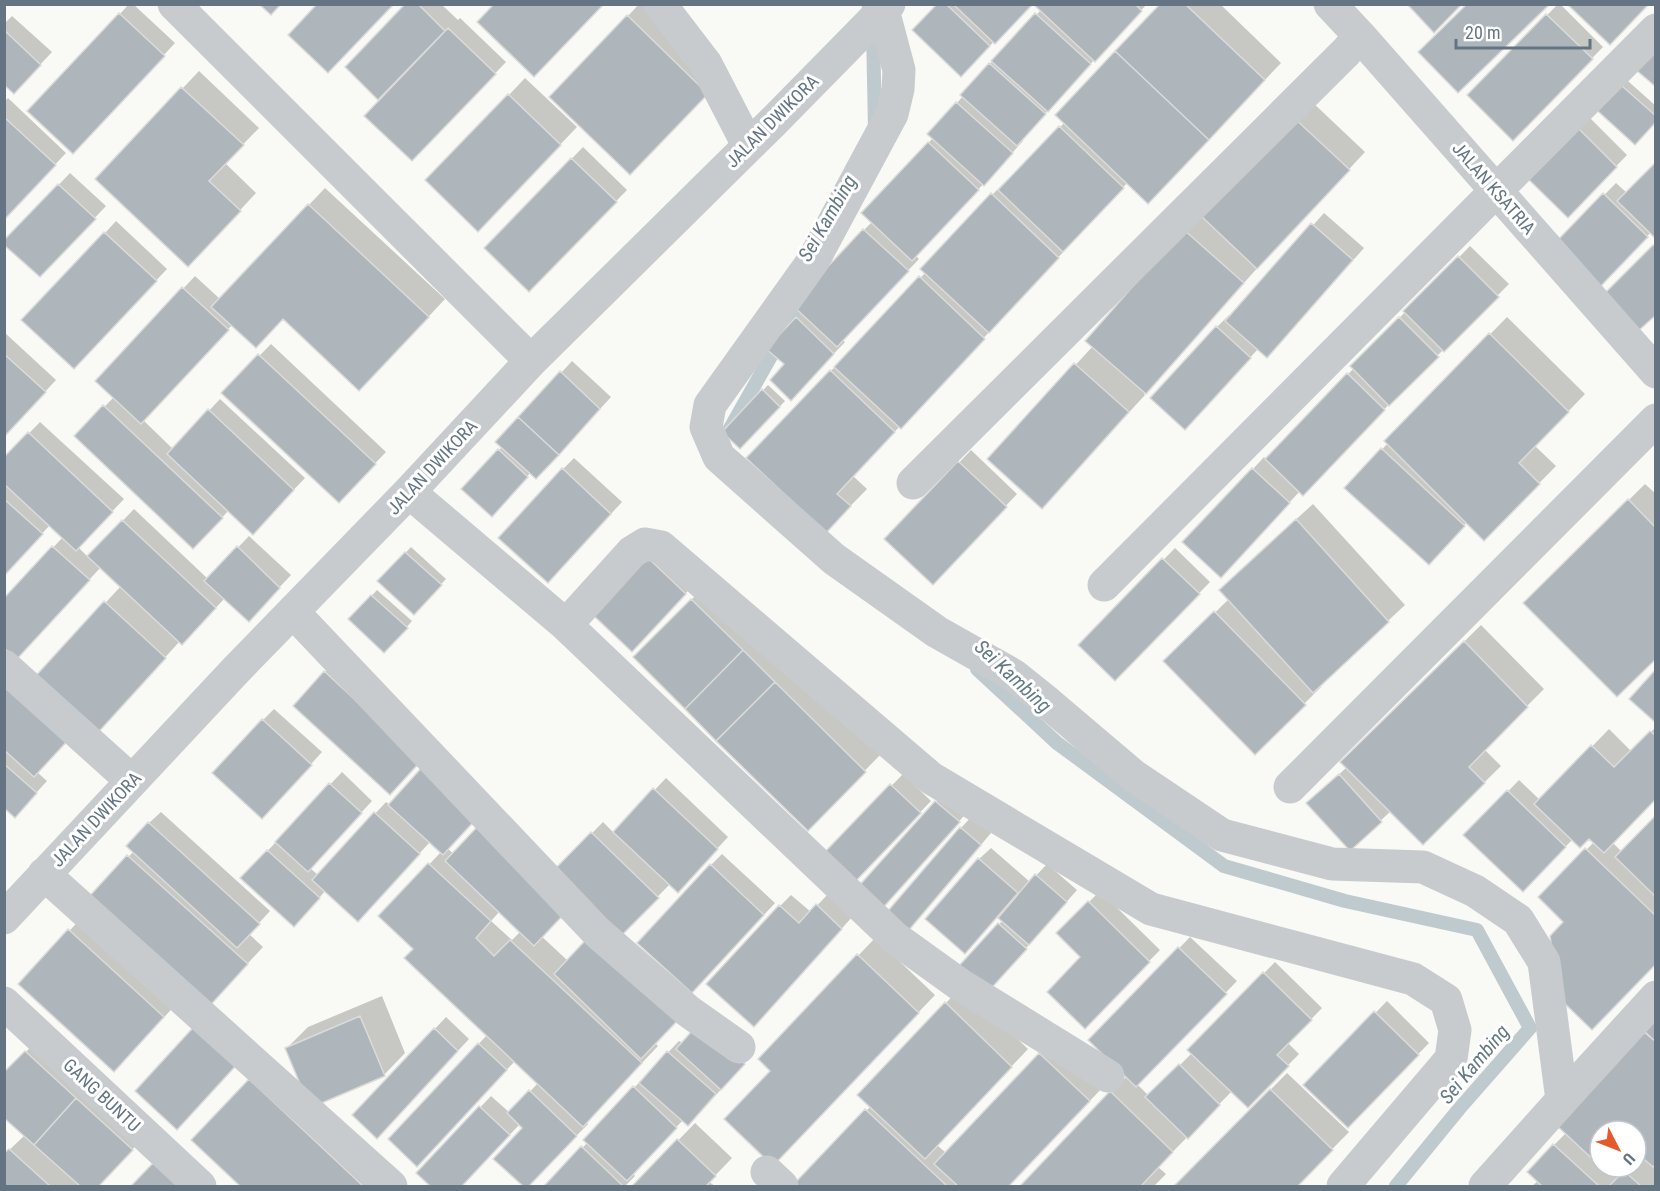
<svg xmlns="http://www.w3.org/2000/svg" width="1660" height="1191" viewBox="0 0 1660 1191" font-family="'Roboto Condensed',sans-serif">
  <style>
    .shadow { fill: #0003; fill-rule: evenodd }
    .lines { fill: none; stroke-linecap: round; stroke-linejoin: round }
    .stream { stroke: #bfcace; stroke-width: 14 }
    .building { fill: #aeb6bc; stroke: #dbdbd9; stroke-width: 1.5 }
    .minor { stroke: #c7cbce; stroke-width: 33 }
    .labels { text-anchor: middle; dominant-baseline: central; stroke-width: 6; stroke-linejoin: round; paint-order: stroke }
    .street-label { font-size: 18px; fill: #647482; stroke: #fff }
    .water-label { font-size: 20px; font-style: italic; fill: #637a83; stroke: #fff }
  </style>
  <rect width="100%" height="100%" fill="#f9f9f6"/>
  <path class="shadow" d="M129,4H133L175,43L84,141L120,14Z
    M407,4H441L458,20L460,18L506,62L424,148L380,100L347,67Z
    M639,4H649L724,76L647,156L628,16Z
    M939,4H1031L961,75Z
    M1035,4H1147L1095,59L1021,140L1023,141L995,172L915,255L919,259L842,340L845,342L802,387L786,364L769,349L802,313L864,230L872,222L863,213L933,138L957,103L990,64L1041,10Z
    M1162,4H1220L1281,63L1165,185L1128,182L917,410L900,426L853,476L867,489L826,531L831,371L926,272L992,195L1009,178L1010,179L1065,122Z
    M1558,4H1560L1603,47L1513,139L1469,95Z
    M12,16L52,52L25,81L4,83V24Z
    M199,71L259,128L225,163L256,193L205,248L97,179Z
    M1620,74L1656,106V121L1635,143Z
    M525,78L577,127L495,213L509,95Z
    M8,98L66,153L4,219V102Z
    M1310,100L1365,152L1260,265L1162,375L1144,394L1145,395L1042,507L989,459L1093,346L1087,340Z
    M1585,113L1627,155L1568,216L1525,174Z
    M583,147L627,190L529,290L486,248Z
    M70,173L106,206L51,264L4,242Z
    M1616,183L1627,193L1651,232L1599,286L1556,244Z
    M325,188L445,299L376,373L283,318L233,324L143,420L173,449L220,399L305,478L264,521L229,510L205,536L76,436L114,397L97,381L195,276L220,299Z
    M1324,213L1364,248L1278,345L1258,349L1196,417L1152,398L1217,327L1229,315L1231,317Z
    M116,221L167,269L85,355L105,233Z
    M1470,246L1509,284L1395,398L1314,483L1300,491L1232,565L1253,469L1264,457L1266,459L1354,368L1352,366Z
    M1507,317L1585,394L1535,446L1556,466L1484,539L1467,522L1440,552L1346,488L1388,443L1386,441Z
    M4,332L56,380L4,436Z
    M271,344L386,452L339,501L223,393Z
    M572,361L611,397L570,442L531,472L503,503L463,489L502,447L561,373Z
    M768,385L785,401L740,447L724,432Z
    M40,422L124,499L78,547L88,557L134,509L208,579L249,536L291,575L260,608L225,598L193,632L180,641L110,718L82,724L37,772L47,781L26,804L4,806V653L34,680L121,586L101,567L28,646L4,600L63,537L50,525L4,575V459Z
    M971,450L1017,494L944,572L887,539Z
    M574,458L622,502L559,570L563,469Z
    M1645,484L1656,494V657L1525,603Z
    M1313,504L1405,605L1319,685L1321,687L1255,753L1165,661L1229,599L1237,573Z
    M411,547L446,579L414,613L379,581Z
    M1175,548L1210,582L1115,679L1080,645Z
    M648,558L697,581L644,639Z
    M703,588L881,754L808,829L635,657Z
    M377,590L412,621L390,646L350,619Z
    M1481,625L1544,689L1484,749L1501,766L1423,843L1391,811L1350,849L1320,792L1347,767L1342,762Z
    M336,661L390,793L325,672Z
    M274,709L322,752L274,805L263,720Z
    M1656,727V797L1612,842L1622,852L1656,817V962L1565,922L1540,897L1594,842L1589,837L1573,839L1523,890L1466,835L1519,780L1540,800L1609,729L1631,751Z
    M342,772L372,801L310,868L318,875L386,802L447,848L568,961L606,921L554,872L603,822L614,833L666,778L728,837L689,879L670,884L621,934L655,1043L658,1046L586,1122L588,1124L527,1186H525L495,1158L524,1128L520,1124L460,1186H432L418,1173L491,1096L510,1113L538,1083L515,1061L429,1153L390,1139L487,1035L415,948L380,916L441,852L430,842L369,908L326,890L305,914L242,878ZM500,911L521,931L512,940L491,921Z
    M903,774L931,801L853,882L824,855Z
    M947,790L970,809L892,896L859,888Z
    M161,812L270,911L249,934L263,947L222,991L88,900L134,851L149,823Z
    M972,816L991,833L920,917L909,928L961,828Z
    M991,848L1030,882L1047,864L1077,890L997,981L959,968L1003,920L998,916L979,859Z
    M722,854L775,903L704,980L711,865Z
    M1100,891L1160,950L1085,1026L1082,957L1058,933Z
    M828,894L853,916L765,1014L780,906L791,895L811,912Z
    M86,913L180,1000L131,1053L20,984Z
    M1190,937L1237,981L1137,1084L1149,1096L1192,1053L1189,1050L1275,962L1322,1008L1288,1043L1299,1054L1248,1106L1232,1091L1158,1167L1166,1174L1154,1186H1022L1127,1076L1090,1040Z
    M875,938L935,995L790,1147L772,1071L760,1059Z
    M962,986L1028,1049L937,1145L946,1153L1057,1037L1106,1084L1008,1186H794L871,1106L946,1003Z
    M382,996L405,1053L384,1075L318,1103L407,1186H243L193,1140L304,1089L287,1048L308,1027Z
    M1387,1001L1429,1043L1348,1126L1305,1085Z
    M446,1017L469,1039L389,1125L354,1115Z
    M1643,1030L1653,1165L1656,1167V1186H1532L1538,1181L1554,1145L1566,1133ZM1600,1131H1636V1150L1642,1155L1636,1161V1167H1630L1622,1176L1612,1167H1600Z
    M37,1040L143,1138L98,1186H4V1155L25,1135L26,1052Z
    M679,1041L683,1043L749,1058L700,1113L683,1120L633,1173L635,1176L625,1186H546L588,1142L585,1139Z
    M1287,1073L1349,1132L1296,1186H1173L1181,1179L1182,1180Z
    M695,1123L732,1158L709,1182L715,1186H634Z
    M154,1164L202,1186H133Z"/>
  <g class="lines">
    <path class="stream" d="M875,129L873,30L875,25
      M728,432L800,305
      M977,669L1057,743L1224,866L1345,901L1477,930L1530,1028L1459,1109L1396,1186"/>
  </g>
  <path class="building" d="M259,4H281L271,15Z
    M317,4H394L328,73L288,35Z
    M405,4H418L445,31L378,100L345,67Z
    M494,4H604L534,77L477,22Z
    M937,4H946L990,46L961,77L912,30Z
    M953,4H1030L1031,6L995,44Z
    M1033,4H1135L1142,11L1095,62Z
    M1160,4H1185L1265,80L1209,140L1115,51Z
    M1407,4H1462L1434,33Z
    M1467,4H1550L1458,93L1418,52Z
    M1567,4H1649L1610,45Z
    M119,13L165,56L73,154L27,111Z
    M1035,13L1091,64L1048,112L991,61Z
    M1546,14L1593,59L1513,141L1467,95Z
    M627,15L708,94L630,175L549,97Z
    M448,28L496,74L412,161L364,116Z
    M4,30L41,65L14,94L4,85Z
    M1656,32V87L1629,64Z
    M1115,51L1209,140L1148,204L1055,115Z
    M989,63L1046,114L1017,146L960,95Z
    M1613,78L1656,116V122L1635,145L1590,104Z
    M181,87L244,145L209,181L241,211L188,267L95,179Z
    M508,94L561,145L478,232L425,180Z
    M956,102L1013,153L984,186L927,134Z
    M1292,116L1350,170L1257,269L1200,215Z
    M4,117L56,165L4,220Z
    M1573,123L1617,167L1568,218L1523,174Z
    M1059,126L1124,188L1063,252L998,190Z
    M928,142L979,190L912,261L861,213Z
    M571,158L617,202L529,292L484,248Z
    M1656,162V239L1617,201Z
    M58,184L96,219L40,277L4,245V240Z
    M991,193L1059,258L989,333L920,269Z
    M1603,193L1648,237L1599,288L1554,244Z
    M308,204L429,317L359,391L283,319L256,348L211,307Z
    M1311,223L1353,260L1267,358L1225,321Z
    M863,229L909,271L837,347L792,305Z
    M1183,229L1244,283L1146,394L1085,341Z
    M104,232L157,281L74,369L21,320Z
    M1653,245L1656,247V315L1637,332L1602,296Z
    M1458,256L1499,297L1444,352L1403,311Z
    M919,276L985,339L901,429L834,367Z
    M182,287L229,330L141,424L95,381Z
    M796,317L834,354L791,401L770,380L784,364L766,349Z
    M1399,317L1439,357L1389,406L1350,366Z
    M1216,326L1251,358L1185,430L1150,398Z
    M1489,333L1569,412L1519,463L1540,484L1484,541L1384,441Z
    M4,354L46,392L4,437Z
    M258,354L376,464L339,503L221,393Z
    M1074,363L1129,412L1042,509L987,459Z
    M830,370L895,432L837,494L851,506L826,533L746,458Z
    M560,371L600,409L559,455L518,417Z
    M1347,373L1385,410L1303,496L1265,459Z
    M762,389L780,407L740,449L722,432Z
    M103,405L223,518L193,549L74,436Z
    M208,409L294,490L253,535L167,454Z
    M518,417L559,455L536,479L495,442Z
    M28,432L113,512L76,551L4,484V457Z
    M1381,448L1465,526L1429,565L1344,488Z
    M498,449L528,477L492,517L461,489Z
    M958,461L1007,507L933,585L884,539Z
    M562,468L611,514L548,583L498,538Z
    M1252,468L1290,503L1221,578L1182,542Z
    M4,499L43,534L4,576Z
    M1628,499L1656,528V659L1617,697L1523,603Z
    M1296,519L1389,622L1313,693L1219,590Z
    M122,520L216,608L182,645L87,556Z
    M52,546L90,580L17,659L4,648V598Z
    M237,546L280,588L249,622L204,581Z
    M405,552L442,585L414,615L377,581Z
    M647,557L686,594L632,652L594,616Z
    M1162,558L1200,594L1115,681L1078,645Z
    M371,595L408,628L384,653L348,619Z
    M691,599L743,650L685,709L633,657Z
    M104,601L166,658L94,737L32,680Z
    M1214,611L1306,705L1255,755L1163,661Z
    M1464,641L1528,707L1469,767L1485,783L1423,845L1340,762Z
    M743,650L775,682L716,741L685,709Z
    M1656,669V723L1629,699Z
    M324,671L421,761L390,795L293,706Z
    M4,674L72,736L34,777L4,750Z
    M775,682L866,772L808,831L716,741Z
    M262,719L312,765L262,819L212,773Z
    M1650,731L1656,736V799L1604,853L1589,839L1580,848L1534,804L1591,745L1614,767Z
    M4,764L37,793L15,818L4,808Z
    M424,765L479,816L443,855L388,805Z
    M1339,774L1382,822L1350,851L1306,803Z
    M329,783L362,813L308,872L275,842Z
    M890,784L921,813L853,884L822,855Z
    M653,788L718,849L678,893L613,832Z
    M1507,790L1566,847L1523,892L1463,835Z
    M935,801L960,822L881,910L857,888Z
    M374,812L420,854L358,922L312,880Z
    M1656,815V897L1615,857Z
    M148,822L260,924L237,948L126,846Z
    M477,827L567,911L534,946L445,861Z
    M960,827L981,845L909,930L887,912Z
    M591,832L659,898L620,937L552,872Z
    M1585,848L1656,916V964L1592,1030L1559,998L1550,936L1563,922L1538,897Z
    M267,850L320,898L294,927L240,878Z
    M127,855L248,964L206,1010L86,900Z
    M978,858L1018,893L965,954L925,919Z
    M428,863L491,921L476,938L494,956L510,940L642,1063L583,1127L404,958L413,949L378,916Z
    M710,864L764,915L692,993L637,943Z
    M1035,874L1067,902L1029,945L998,918Z
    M1088,901L1150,962L1085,1029L1047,992L1080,957L1056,933Z
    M816,904L842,929L754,1027L706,984L779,905L799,923Z
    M998,923L1027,949L986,994L957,968Z
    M68,929L164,1017L114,1072L18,984Z
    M594,931L682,1016L641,1059L554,974Z
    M1178,947L1227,994L1136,1087L1088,1040Z
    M857,954L919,1013L773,1166L724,1119L770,1071L758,1059Z
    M1263,972L1312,1020L1277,1055L1289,1066L1248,1108L1187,1050Z
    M945,1002L1012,1067L925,1159L857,1095Z
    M1374,1011L1419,1055L1348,1128L1303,1085Z
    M360,1016L385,1076L310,1108L285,1048Z
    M200,1020L242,1059L177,1130L135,1091Z
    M1656,1020V1042L1644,1032Z
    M699,1023L745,1064L721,1090L676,1049Z
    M434,1028L458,1051L377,1139L352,1115Z
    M1642,1029L1656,1042V1164L1653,1167L1636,1152V1131H1600V1166L1555,1124Z
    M478,1043L507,1070L417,1167L388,1139Z
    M25,1051L76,1098L34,1145L4,1118V1072Z
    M667,1051L716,1094L688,1126L639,1083Z
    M1039,1053L1090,1101L1009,1186H958L934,1164Z
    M1179,1064L1220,1105L1188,1139L1145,1097Z
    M249,1079L363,1186H240L191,1140Z
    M633,1086L677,1128L627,1181L583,1140Z
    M1270,1089L1333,1150L1298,1186H1174Z
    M529,1090L577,1136L529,1186H523L493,1159L522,1128L507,1113Z
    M1110,1091L1173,1152L1142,1185L1144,1186H1020Z
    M76,1098L133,1150L99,1186H80L34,1145Z
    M479,1106L510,1135L462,1186H430L416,1173Z
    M865,1109L947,1186H792Z
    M677,1139L716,1176L706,1186H632Z
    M1553,1144L1599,1186H1542L1527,1172Z
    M581,1146L623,1186H544Z
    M9,1149L50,1186H4V1153Z
    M153,1163L178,1186H131Z
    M1624,1171L1641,1186H1609Z"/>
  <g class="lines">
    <path class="minor" d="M174,4L531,361
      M660,4L706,64L748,145
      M878,4L883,10L899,70L898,89L892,114L813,261L710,405L706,427L719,457L834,559L937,632L1013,675L1048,703L1134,776L1222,835L1332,864L1423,867L1475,891L1518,920L1544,962L1562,1100L1485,1186
      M1330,4L1360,36L1656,372
      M913,483L1346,52L1360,36
      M409,492L566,625L895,938L959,984L1108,1076
      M1104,585L1656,30
      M293,612L597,932L688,1011L739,1047
      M566,625L632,552L645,544L661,547L931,778L1151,909L1413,979L1446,1000L1455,1030L1451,1059L1343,1186
      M4,666L132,781
      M1290,787L1656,420
      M44,874L391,1186
      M4,918L235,671L409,492L531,361L772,123L889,4
      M4,1003L200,1186
      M1562,1100L1656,997
      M767,1172L782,1186"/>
  </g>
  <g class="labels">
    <g class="street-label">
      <text transform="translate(772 121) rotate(-45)">JALAN DWIKORA</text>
      <text transform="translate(1494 188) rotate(49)">JALAN KSATRIA</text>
      <text transform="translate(432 467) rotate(-47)">JALAN DWIKORA</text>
      <text transform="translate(96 819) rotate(-47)">JALAN DWIKORA</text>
      <text transform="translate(102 1095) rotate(43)">GANG BUNTU</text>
    </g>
    <g class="water-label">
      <text transform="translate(827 218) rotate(-60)">Sei Kambing</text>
      <text transform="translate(1013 676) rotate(43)">Sei Kambing</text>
      <text transform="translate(1474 1064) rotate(-50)">Sei Kambing</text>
    </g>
  </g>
  <rect width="1660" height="1191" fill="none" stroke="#647482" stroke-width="12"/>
  <g transform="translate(1618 1149) rotate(132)"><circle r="28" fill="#ffffff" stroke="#c1c7cd" stroke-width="1.5"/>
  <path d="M0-4.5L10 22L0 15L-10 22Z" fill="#e55a2a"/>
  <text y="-9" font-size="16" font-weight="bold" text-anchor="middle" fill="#647482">U</text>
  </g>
  <path d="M1456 39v9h134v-9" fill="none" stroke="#647482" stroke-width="3"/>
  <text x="1465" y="39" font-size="18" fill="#647482" stroke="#ffffff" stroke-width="4.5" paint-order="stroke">20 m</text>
</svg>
